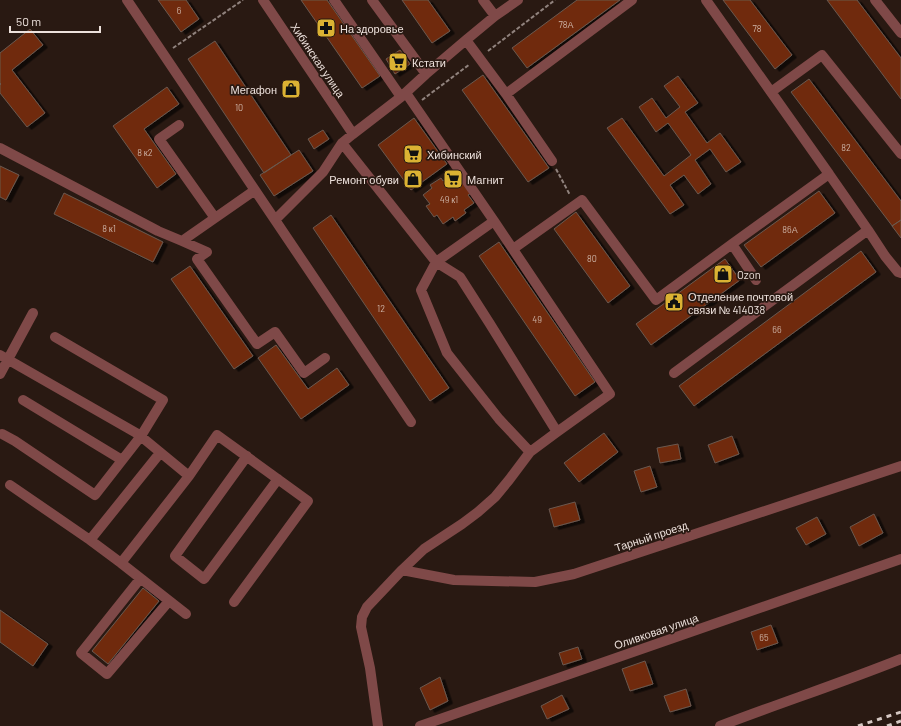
<svg xmlns="http://www.w3.org/2000/svg" width="901" height="726" viewBox="0 0 901 726" font-family="Barlow,sans-serif">
  <style>
    .building { fill: #6f2c09; stroke: #6b5850; filter: url(#shadow) }
    .lines { fill: none; stroke-linecap: round; stroke-linejoin: round }
    .path { stroke: #90827d; stroke-width: 2; stroke-dasharray: 4 2; stroke-linecap: butt }
    .minor { stroke: #7f4948; stroke-width: 10 }
    .rail { stroke: #d5c8c3; stroke-width: 3; stroke-dasharray: 5 5; stroke-linecap: butt }
    .labels { text-anchor: middle; dominant-baseline: central; stroke-width: 3.5; stroke-linejoin: round; paint-order: stroke }
    .number-label { font-size: 9px; fill: #ceb4a7 }
    .poi-label { font-size: 11px; fill: #ede1dc; stroke: #291912; text-anchor: start }
    .street-label { font-size: 11px; fill: #ede1dc; stroke: #291912 }
  </style>
  <defs>
    <filter id="shadow"><feDropShadow dx="4.5" dy="2.5" stdDeviation="0" flood-color="#0009"/></filter>
  </defs>
  <rect width="100%" height="100%" fill="#291912"/>
  <path class="building" d="M158,0H186L199,19L181,32Z
    M301,0H327L380,76L362,88Z
    M402,0H428L450,31L432,43Z
    M577,0H620L527,68L512,48Z
    M723,0H750L792,55L775,69Z
    M827,0H857L901,58V99Z
    M30,29L43,45L12,70L45,113L27,127L0,93V85L1,84L0,83V53Z
    M215,41L291,155L264,173L188,59Z
    M400,50L410,64L395,74L386,59Z
    M483,75L549,168L528,182L462,90Z
    M678,76L698,103L685,112L707,143L720,133L741,162L726,172L710,149L695,160L711,184L698,194L684,175L670,185L684,205L670,214L607,128L622,118L664,176L691,155L668,123L656,132L639,107L652,98L666,118L680,107L664,86Z
    M809,79L901,201V220L892,226L893,227L791,92Z
    M167,87L179,104L144,129L176,174L157,188L113,126Z
    M414,118L447,164L411,190L378,145Z
    M323,130L329,139L314,149L308,139Z
    M299,150L313,171L274,196L260,175Z
    M0,166L19,175L6,200L0,197Z
    M453,173L459,181L462,179L471,193L468,195L474,203L464,210L466,213L455,221L453,217L443,224L437,215L434,217L426,206L430,204L423,195L432,188L430,185L441,178L443,181Z
    M819,191L835,213L761,267L744,245Z
    M64,193L163,242L153,262L54,214Z
    M576,212L630,286L608,303L554,229Z
    M331,215L449,388L430,401L313,228Z
    M901,220V238L892,226Z
    M499,242L595,382L575,396L479,256Z
    M861,251L876,272L694,406L679,386Z
    M725,259L740,280L651,345L636,324Z
    M190,266L253,356L234,369L171,279Z
    M276,345L308,389L337,368L349,385L301,419L258,358Z
    M604,433L618,452L579,482L564,463Z
    M732,436L739,454L715,463L708,445Z
    M678,444L681,459L660,463L657,448Z
    M650,466L657,487L641,492L634,471Z
    M575,502L580,520L554,527L549,509Z
    M874,514L883,533L859,546L850,527Z
    M817,517L826,534L806,545L796,528Z
    M143,588L159,601L108,664L92,651Z
    M0,610L48,644L33,666L0,642Z
    M771,625L778,643L757,650L751,632Z
    M578,647L582,659L563,665L559,653Z
    M645,661L653,684L630,691L622,669Z
    M440,677L448,701L430,710L420,688Z
    M686,689L691,706L670,712L664,696Z
    M562,695L569,709L547,719L541,706Z"/>
  <g class="lines">
    <path class="path" d="M173,48L243,0
      M488,51L555,0
      M422,100L470,64
      M556,169L570,195"/>
    <path class="minor" d="M127,0L411,422
      M263,0L353,134
      M334,0L401,97
      M372,0L426,74
      M483,0L495,16
      M875,0L901,33
      M466,40L506,94L632,0
      M771,92L822,55L901,154
      M506,94L552,161
      M179,125L159,139L215,218L255,190
      M342,143L436,262L494,221L406,93
      M0,148L158,231L182,241L215,218
      M829,174L868,230L885,256L898,272L901,273
      M275,220L323,172L342,143L353,134L401,97L426,74L466,40L495,16L518,0
      M182,241L207,252L197,259L257,344L275,332L304,373L325,358
      M732,244L756,280
      M513,249L582,200L656,300L732,244L829,174L706,0
      M0,355L138,434L189,476L217,435L308,501L234,602
      M674,373L868,230
      M0,374L33,313
      M23,400L122,460
      M2,434L15,441L95,495L141,436L163,400L55,337
      M530,452L499,419L447,353L421,290L436,262L460,277L490,324L557,432
      M247,456L175,556L204,579L278,479
      M10,485L90,540
      M121,563L90,540L160,453
      M402,570L454,580L535,582L574,574L901,466
      M140,579L81,653L107,674L169,601
      M186,614L121,563L189,476
      M378,726L370,668L361,627L362,617L367,607L402,570L424,549L462,524L478,512L495,497L509,480L530,452L557,432L610,394L494,221
      M420,726L901,559
      M720,726C780,703 841,683 901,659"/>
    <path class="rail" d="M858,726L901,712
      M887,726L901,721"/>
  </g>
  <defs>
    <g id="pharmacy-square" transform="scale(1)"><rect x="-9" y="-9" width="18" height="18" rx="4" fill="#dbb233" stroke="#291912"/><path d="M-2-6h4v4h4v4h-4v4h-4v-4h-4v-4h4Z" fill="#111"/></g>
    <g id="supermarket-square" transform="scale(1)"><rect x="-9" y="-9" width="18" height="18" rx="4" fill="#dbb233" stroke="#291912"/><path d="M-6-5.5h2.5l.6 2H6L4.5 2H-2.5L-4.4-4H-6ZM-1.5 3.2a1.3 1.3 0 1 0 .1 0ZM3 3.2a1.3 1.3 0 1 0 .1 0Z" fill="#111"/></g>
    <g id="shop-square" transform="scale(1)"><rect x="-9" y="-9" width="18" height="18" rx="4" fill="#dbb233" stroke="#291912"/><path d="M-5-2.5h2.3a2.7 3.5 0 0 1 5.4 0H5L5.5 6h-11ZM-1.5-2.5h3a1.5 2.3 0 0 0-3 0Z" fill="#111"/></g>
    <g id="civic-square" transform="scale(1)"><rect x="-9" y="-9" width="18" height="18" rx="4" fill="#dbb233" stroke="#291912"/><path d="M-.6-6.5H3V-4.5H.6V-3L4-1V1h2V6H-6V1h2V-1L-.6-3ZM-1.2 2.5V6h2.4V2.5Z" fill="#111"/></g>
  </defs>
  <g fill-rule="evenodd">
    <use href="#pharmacy-square" x="326" y="28"/>
    <use href="#supermarket-square" x="398" y="62"/>
    <use href="#shop-square" x="291" y="89"/>
    <use href="#supermarket-square" x="413" y="154"/>
    <use href="#shop-square" x="413" y="179"/>
    <use href="#supermarket-square" x="453" y="179"/>
    <use href="#shop-square" x="723" y="274"/>
    <use href="#civic-square" x="674" y="302"/>
  </g>
  <g class="labels">
    <g class="number-label">
      <text x="179" y="10">6</text>
      <text x="566" y="24">78А</text>
      <text x="757" y="28">78</text>
      <text x="239" y="107">10</text>
      <text x="846" y="147">82</text>
      <text x="145" y="152">8 к2</text>
      <text x="449" y="199">49 к1</text>
      <text x="109" y="228">8 к1</text>
      <text x="790" y="229">86А</text>
      <text x="592" y="258">80</text>
      <text x="381" y="308">12</text>
      <text x="537" y="319">49</text>
      <text x="777" y="329">66</text>
      <text x="764" y="637">65</text>
    </g>
    <g class="poi-label">
      <text x="340" y="28">На здоровье</text>
      <text x="412" y="62">Кстати</text>
      <text x="277" y="89" text-anchor="end">Мегафон</text>
      <text x="427" y="154">Хибинский</text>
      <text x="399" y="179" text-anchor="end">Ремонт обуви</text>
      <text x="467" y="179">Магнит</text>
      <text x="737" y="274">Ozon</text>
      <text x="688" y="296">Отделение почтовой<tspan x="688" dy="13">связи № 414038</tspan></text>
    </g>
    <g class="street-label">
      <text transform="translate(318 60) rotate(56)">Хибинская улица</text>
      <text transform="translate(651 536) rotate(-18)">Тарный проезд</text>
      <text transform="translate(656 631) rotate(-19)">Оливковая улица</text>
    </g>
  </g>
  <path d="M10 26v6h90v-6" fill="none" stroke="#ede1dc" stroke-width="2"/>
  <text x="16" y="26" font-size="12" fill="#ede1dc" stroke="#291912" stroke-width="3" paint-order="stroke">50 m</text>
</svg>
